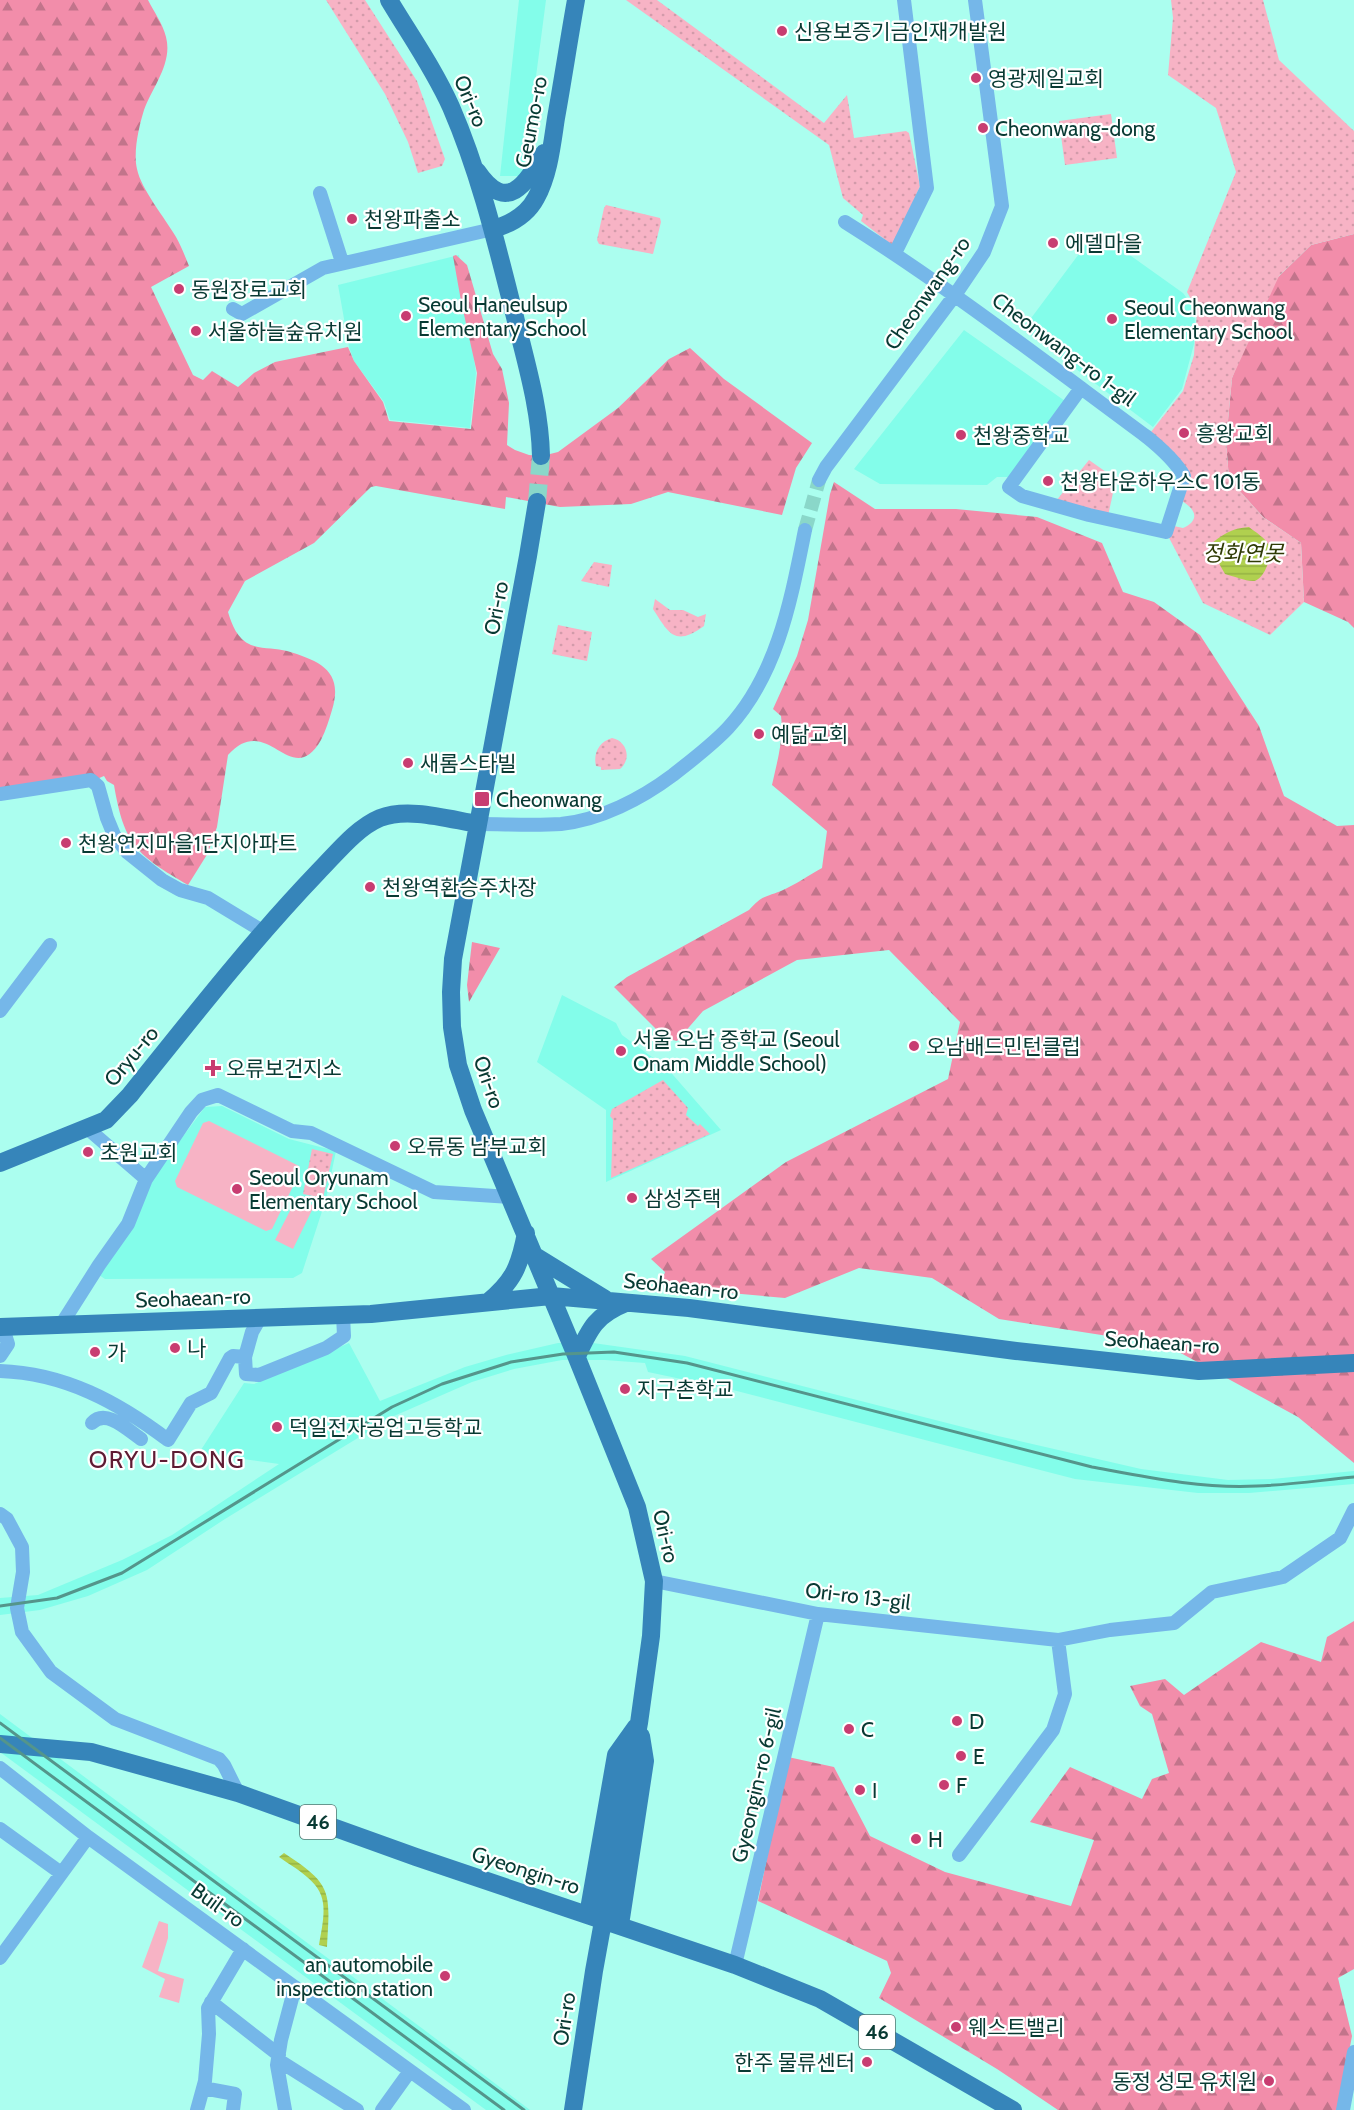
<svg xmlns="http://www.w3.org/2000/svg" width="1354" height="2110" viewBox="0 0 1354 2110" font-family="Cabin,'Noto Sans KR',sans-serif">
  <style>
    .built { fill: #83fdea }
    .green { fill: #f7b3c5 }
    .forest { fill: url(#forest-firs) }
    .park { fill: url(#park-dots) }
    .water { fill: url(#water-rules) }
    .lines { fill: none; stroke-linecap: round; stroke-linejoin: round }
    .minor-tunnel { stroke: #8ad7c9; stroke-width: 14; stroke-dasharray: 14 7; stroke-linecap: butt }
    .major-tunnel { stroke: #8ad7c9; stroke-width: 18; stroke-dasharray: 18 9; stroke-linecap: butt }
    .minor { stroke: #75b7e9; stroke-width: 14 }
    .major { stroke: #3685ba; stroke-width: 18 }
    .rail { stroke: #54958b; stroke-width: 3 }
    .poi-dot { fill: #c83d71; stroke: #fff; stroke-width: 2 }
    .labels { text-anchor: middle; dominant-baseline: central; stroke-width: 4.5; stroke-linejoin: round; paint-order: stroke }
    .shield { fill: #fff; stroke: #527570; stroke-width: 1.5 }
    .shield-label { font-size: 20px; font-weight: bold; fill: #083a33 }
    .poi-label { font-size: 21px; fill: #083a33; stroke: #fff; text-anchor: start }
    .street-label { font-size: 21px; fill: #083a33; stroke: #fff }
    .water-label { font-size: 22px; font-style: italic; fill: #303c06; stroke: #fff }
    .quarter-label { font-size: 24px; letter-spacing: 1.5px; fill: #5f1c34; stroke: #fff }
  </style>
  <defs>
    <pattern id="forest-firs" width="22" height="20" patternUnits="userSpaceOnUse" patternTransform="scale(1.5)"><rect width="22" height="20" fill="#f28daa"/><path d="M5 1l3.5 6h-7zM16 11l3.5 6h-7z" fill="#c2748b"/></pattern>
    <pattern id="park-dots" width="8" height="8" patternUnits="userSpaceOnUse" patternTransform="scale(1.5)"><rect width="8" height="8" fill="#f7b3c5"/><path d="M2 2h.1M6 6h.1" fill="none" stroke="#d29baa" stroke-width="1.8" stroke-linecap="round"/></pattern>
    <pattern id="water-rules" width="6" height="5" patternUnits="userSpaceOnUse" patternTransform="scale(1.5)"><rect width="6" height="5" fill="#b0d04f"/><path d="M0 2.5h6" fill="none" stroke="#96b345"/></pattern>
  </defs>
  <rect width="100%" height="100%" fill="#abfeef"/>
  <path class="built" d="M519,0H546L523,176H500Z
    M1096,231L1183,293L1195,309L1194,344L1182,389L1153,427L1023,329Z
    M459,255L476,373L470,428L390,420L384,402L354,361L349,347L338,285Z
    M964,330L1065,401L1010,477H997L987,485L880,484L854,469Z
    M562,995L616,1023L622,1035L667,1068L721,1130L606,1182V1110L537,1062Z
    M222,1106L289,1139L336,1151L326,1199L302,1273L293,1278L105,1279L99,1275L151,1179L205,1107Z
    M349,1343L380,1401L465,1367L506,1355L558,1343H593L685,1356L998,1436L1141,1469L1228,1480L1272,1479L1354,1471V1484L1249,1493H1198L1075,1479L733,1390L648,1372L645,1363L605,1360H562L514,1369L472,1382L394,1416L225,1519L147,1570L88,1596L40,1610L0,1615V1598L38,1595L122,1560L172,1535L279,1464L199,1453L244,1383L254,1384Z
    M0,1714L423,2029L530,2110H486L0,1752Z"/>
  <path class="green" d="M209,1121L299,1166L300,1172L272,1229L266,1231L177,1187L175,1181L203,1123Z
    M297,1197L314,1206L293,1249L275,1240Z
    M159,1921L168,1924V1938L158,1971L184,1979L179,2003L159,1997L165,1979L142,1967Z"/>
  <path class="forest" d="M0,0H148C154,12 163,24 166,37C173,63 152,88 144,110C139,126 133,152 137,169C141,189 165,218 176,237C181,246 185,256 189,266L151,287L193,375L203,380L212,371L238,387L254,373L275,362L348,347L354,361L383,402L389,421L471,429L477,373L461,301L453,256L456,255L467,265L493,354L502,369L509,403L507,445L515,450L529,455L542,456L558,452L618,408L669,359L690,348L724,379L812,443L796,468L782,515L668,492L631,504L560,507L506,497L505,509L376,486L371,487L314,543L245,581L228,612C232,625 237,639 251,645C262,649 276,648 287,651C320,661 344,671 332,710C329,720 326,730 321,740C291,792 268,710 228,755L217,827L208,853L188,885C137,855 124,845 114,785L107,781L104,776L97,779L0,792Z
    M1354,234V628L1348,622L1304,602L1301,543L1263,517L1229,479L1226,442L1232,378L1268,287L1311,245Z
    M834,482L875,509H956L1037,517L1102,543L1123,592L1154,602L1200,635L1259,726L1284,796L1337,826L1354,825V1463L1298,1417L1166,1345L999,1319L932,1278L859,1268L785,1298L685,1289L661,1284L665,1272L651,1259L786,1162L948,1079L960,1022L889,950L797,960L703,1011L677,1041L665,1038L614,987L627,977L749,910C763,895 763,898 781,891C795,885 809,875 822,868L827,831L772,785C777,762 784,739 781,716L773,709L797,656L808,620L830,494Z
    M472,942L500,948L469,1002L467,985Z
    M1354,1621V1969L1338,1978L1352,2036L1338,2110H1058L997,2069L879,1998L891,1973L887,1961L758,1901L788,1757L834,1767L870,1836L945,1872L1071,1906L1094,1840L1030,1822L1070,1767L1142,1799L1152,1779L1169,1773L1152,1714L1140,1706L1130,1686L1165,1679L1184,1695L1261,1642L1321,1662L1327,1637Z"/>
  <path class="park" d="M326,0H365L417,81L445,159L442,166L418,173L408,142L385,94Z
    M626,0H657L824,123L847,95L854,138L906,131L909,133L920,186L895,244L892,245L861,221L863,215L843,198L829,145Z
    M1171,0H1263L1279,60L1354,131V234L1311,245L1279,276L1232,378L1226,442L1229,479L1263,517L1301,543L1304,602L1270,635L1203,603L1166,532L1169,525L1183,528C1204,518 1192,506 1177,498L1184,476L1147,437L1183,391L1194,355L1197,310L1187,292L1236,172L1216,108L1168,75L1173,18Z
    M1111,114L1117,158L1065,165L1059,121Z
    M606,205L660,218L661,222L653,254L599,244L597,240L604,208Z
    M1089,460L1116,479L1108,516L1056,501Z
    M594,562L612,565L609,587L581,581Z
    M655,599L670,610H683L698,617L706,614L704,626C675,647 669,634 653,609Z
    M558,625L592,632L587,661L552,654Z
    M612,738C627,741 632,759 620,769L601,770V767L596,766C593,753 599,742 612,738Z
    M663,1080L688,1108L686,1115L698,1126L700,1124L710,1134L611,1178L613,1120L610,1116L612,1109Z
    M312,1149L333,1154L323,1198L303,1194Z"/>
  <path class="water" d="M1249,527C1255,532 1266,538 1269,546C1273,555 1264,581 1253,581C1245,581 1233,576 1225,574L1209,546C1221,535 1232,528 1249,527Z
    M284,1853C333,1885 330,1891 327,1947L319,1945C321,1932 325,1916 323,1903C321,1881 294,1868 279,1857Z"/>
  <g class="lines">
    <path class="minor-tunnel" d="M805,530L819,480"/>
    <path class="major-tunnel" d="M537,502L541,456"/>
    <path class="minor" d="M320,193L342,262
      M845,222C950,288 1048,364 1147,437C1162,449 1175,461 1184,476L1166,532L1089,515L1022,496L1009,487L1081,388
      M895,253L927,188L904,0
      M233,309L242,314L323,268L493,229
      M819,480L826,467L955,295L984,252L1002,206L975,0
      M0,794L91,780L98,786L107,818L114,835L127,852L162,880L180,890L208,898L264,932
      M478,824C506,824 533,826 561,824C600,820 641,799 673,775C692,760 712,745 728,728C778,674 791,599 805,530
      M0,1011L50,945
      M87,1128L146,1179
      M61,1325L99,1265L128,1224L146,1179L191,1112L202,1100L218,1095L292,1131L311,1133L434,1192L511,1197
      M0,1330L4,1331L8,1344L0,1356
      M245,1357L246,1374L259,1375L326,1348L344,1336L343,1315
      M0,1371C64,1373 118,1402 168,1440L191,1403L211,1393L230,1358L233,1356L245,1357L252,1332L260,1318
      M92,1423C106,1408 128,1430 141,1439
      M0,1514L7,1519L22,1547L23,1572L17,1608L22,1632L51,1672L115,1719L219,1759L224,1765L238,1793
      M654,1581L818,1614L1058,1640L1110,1630L1174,1623L1212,1592L1283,1577L1340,1538L1354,1510
      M0,1768L88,1837L464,2110
      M0,1829L61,1873
      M959,1855L1053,1730L1065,1694L1058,1640
      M0,1958L88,1837
      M735,1965L818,1614
      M211,2002L279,2055
      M278,2060L357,2110
      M203,2088L235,2094L233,2110
      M197,2110L205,2081L209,2034L208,2008L243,1949
      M285,2110L277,2065L281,2040L295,1987
      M382,2110L410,2071
      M1343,2110L1354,2052"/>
    <path class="major" d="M389,0C410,35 434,69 451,107C480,174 497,246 515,317C526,363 540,408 541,456
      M477,171C507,215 526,184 544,153
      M493,229C511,224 527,215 536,198C549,175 552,144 556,118C563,79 569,39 576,0
      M537,502L528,556L453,959L451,992L452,1027L458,1065L473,1110L575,1353L637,1507L654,1581L651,1636L639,1723L594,1971L573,2110
      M0,1163L106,1120L130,1095C191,1019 251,942 318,872C336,854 356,828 380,818C408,807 448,819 478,824
      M535,1256L605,1299
      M488,1302C514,1281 520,1265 526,1233
      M0,1327L371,1314L551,1296L689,1308L1016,1351L1199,1371L1354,1363
      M577,1356C590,1328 596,1315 626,1303
      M0,1744L91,1752L238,1793L416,1857L735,1965L820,1999L1013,2110
      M588,1915L616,1755L636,1727
      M620,1925L645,1761L641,1736"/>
    <path class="rail" d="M0,1606L57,1598L122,1573L392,1407L442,1384L511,1362L563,1354L614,1352L687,1363L1092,1467C1146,1477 1202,1489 1257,1486C1289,1485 1322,1480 1354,1477
      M0,1723L524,2110
      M0,1738L504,2110"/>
  </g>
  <g class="poi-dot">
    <circle cx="782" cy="31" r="6"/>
    <circle cx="976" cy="78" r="6"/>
    <circle cx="983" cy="128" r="6"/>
    <circle cx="352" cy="219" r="6"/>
    <circle cx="1053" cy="243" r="6"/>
    <circle cx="179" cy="289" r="6"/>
    <circle cx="406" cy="316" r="6"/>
    <circle cx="1112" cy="319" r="6"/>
    <circle cx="196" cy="331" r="6"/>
    <circle cx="1184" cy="433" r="6"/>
    <circle cx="961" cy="435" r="6"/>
    <circle cx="1048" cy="481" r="6"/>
    <circle cx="759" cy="734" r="6"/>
    <circle cx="408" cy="763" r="6"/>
    <rect x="474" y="791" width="16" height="16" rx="3"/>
    <circle cx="66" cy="843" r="6"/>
    <circle cx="370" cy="887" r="6"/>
    <circle cx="914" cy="1046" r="6"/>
    <circle cx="621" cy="1051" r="6"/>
    <path d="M210 1059h6v6h6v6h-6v6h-6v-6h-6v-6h6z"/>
    <circle cx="395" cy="1146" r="6"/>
    <circle cx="88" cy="1152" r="6"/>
    <circle cx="237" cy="1189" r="6"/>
    <circle cx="632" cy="1198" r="6"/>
    <circle cx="175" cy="1348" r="6"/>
    <circle cx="95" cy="1352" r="6"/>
    <circle cx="625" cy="1389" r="6"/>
    <circle cx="277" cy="1427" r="6"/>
    <circle cx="957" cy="1721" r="6"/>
    <circle cx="849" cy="1729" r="6"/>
    <circle cx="961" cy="1756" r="6"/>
    <circle cx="944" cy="1785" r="6"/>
    <circle cx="860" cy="1790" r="6"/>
    <circle cx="916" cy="1839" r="6"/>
    <circle cx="445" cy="1976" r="6"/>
    <circle cx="956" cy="2027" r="6"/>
    <circle cx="867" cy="2062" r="6"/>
    <circle cx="1269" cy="2081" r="6"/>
  </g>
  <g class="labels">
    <g class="shield">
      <rect x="300" y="1805" width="36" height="34" rx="4.5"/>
      <rect x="859" y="2015" width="36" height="34" rx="4.5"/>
    </g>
    <g class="shield-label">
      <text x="318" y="1822">46</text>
      <text x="877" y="2032">46</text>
    </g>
    <g class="poi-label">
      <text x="794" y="31">신용보증기금인재개발원</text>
      <text x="988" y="78">영광제일교회</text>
      <text x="995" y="128">Cheonwang-dong</text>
      <text x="364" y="219">천왕파출소</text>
      <text x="1065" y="243">에델마을</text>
      <text x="191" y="289">동원장로교회</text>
      <text x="418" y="304">Seoul Haneulsup<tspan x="418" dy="24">Elementary School</tspan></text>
      <text x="1124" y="307">Seoul Cheonwang<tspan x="1124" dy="24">Elementary School</tspan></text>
      <text x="208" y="331">서울하늘숲유치원</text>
      <text x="1196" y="433">흥왕교회</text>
      <text x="973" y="435">천왕중학교</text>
      <text x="1060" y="481">천왕타운하우스C 101동</text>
      <text x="771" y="734">예닮교회</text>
      <text x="420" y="763">새롬스타빌</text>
      <text x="496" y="799">Cheonwang</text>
      <text x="78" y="843">천왕연지마을1단지아파트</text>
      <text x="382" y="887">천왕역환승주차장</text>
      <text x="633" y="1039">서울 오남 중학교 (Seoul<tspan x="633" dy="24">Onam Middle School)</tspan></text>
      <text x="926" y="1046">오남배드민턴클럽</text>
      <text x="226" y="1068">오류보건지소</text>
      <text x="407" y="1146">오류동 남부교회</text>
      <text x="100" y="1152">초원교회</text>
      <text x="249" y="1177">Seoul Oryunam<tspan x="249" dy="24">Elementary School</tspan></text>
      <text x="644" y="1198">삼성주택</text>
      <text x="187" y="1348">나</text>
      <text x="107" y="1352">가</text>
      <text x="637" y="1389">지구촌학교</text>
      <text x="289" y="1427">덕일전자공업고등학교</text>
      <text x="969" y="1721">D</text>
      <text x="861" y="1729">C</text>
      <text x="973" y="1756">E</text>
      <text x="956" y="1785">F</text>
      <text x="872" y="1790">I</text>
      <text x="928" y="1839">H</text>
      <text x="433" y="1964" text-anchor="end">an automobile<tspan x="433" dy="24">inspection station</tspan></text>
      <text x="968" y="2027">웨스트밸리</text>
      <text x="855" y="2062" text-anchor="end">한주 물류센터</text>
      <text x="1257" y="2081" text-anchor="end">동정 성모 유치원</text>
    </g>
    <g class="street-label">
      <text transform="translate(471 101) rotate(67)">Ori-ro</text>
      <text transform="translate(531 122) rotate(-79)">Geumo-ro</text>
      <text transform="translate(927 293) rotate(-55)">Cheonwang-ro</text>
      <text transform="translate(1064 349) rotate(37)">Cheonwang-ro 1-gil</text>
      <text transform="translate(496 608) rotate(-79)">Ori-ro</text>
      <text transform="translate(131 1056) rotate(-50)">Oryu-ro</text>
      <text transform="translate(489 1082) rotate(71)">Ori-ro</text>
      <text transform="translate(681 1286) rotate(6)">Seohaean-ro</text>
      <text transform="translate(193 1298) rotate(-2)">Seohaean-ro</text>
      <text transform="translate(1162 1342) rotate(4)">Seohaean-ro</text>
      <text transform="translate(666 1536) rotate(77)">Ori-ro</text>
      <text transform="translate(858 1596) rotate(7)">Ori-ro 13-gil</text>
      <text transform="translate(756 1785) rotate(-77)">Gyeongin-ro 6-gil</text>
      <text transform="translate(526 1870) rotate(18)">Gyeongin-ro</text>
      <text transform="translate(218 1905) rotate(36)">Buil-ro</text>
      <text transform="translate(564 2019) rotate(-81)">Ori-ro</text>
    </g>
    <g class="water-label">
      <text x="1243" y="553">정화연못</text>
    </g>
    <g class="quarter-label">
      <text x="167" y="1459">ORYU-DONG</text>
    </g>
  </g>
</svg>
